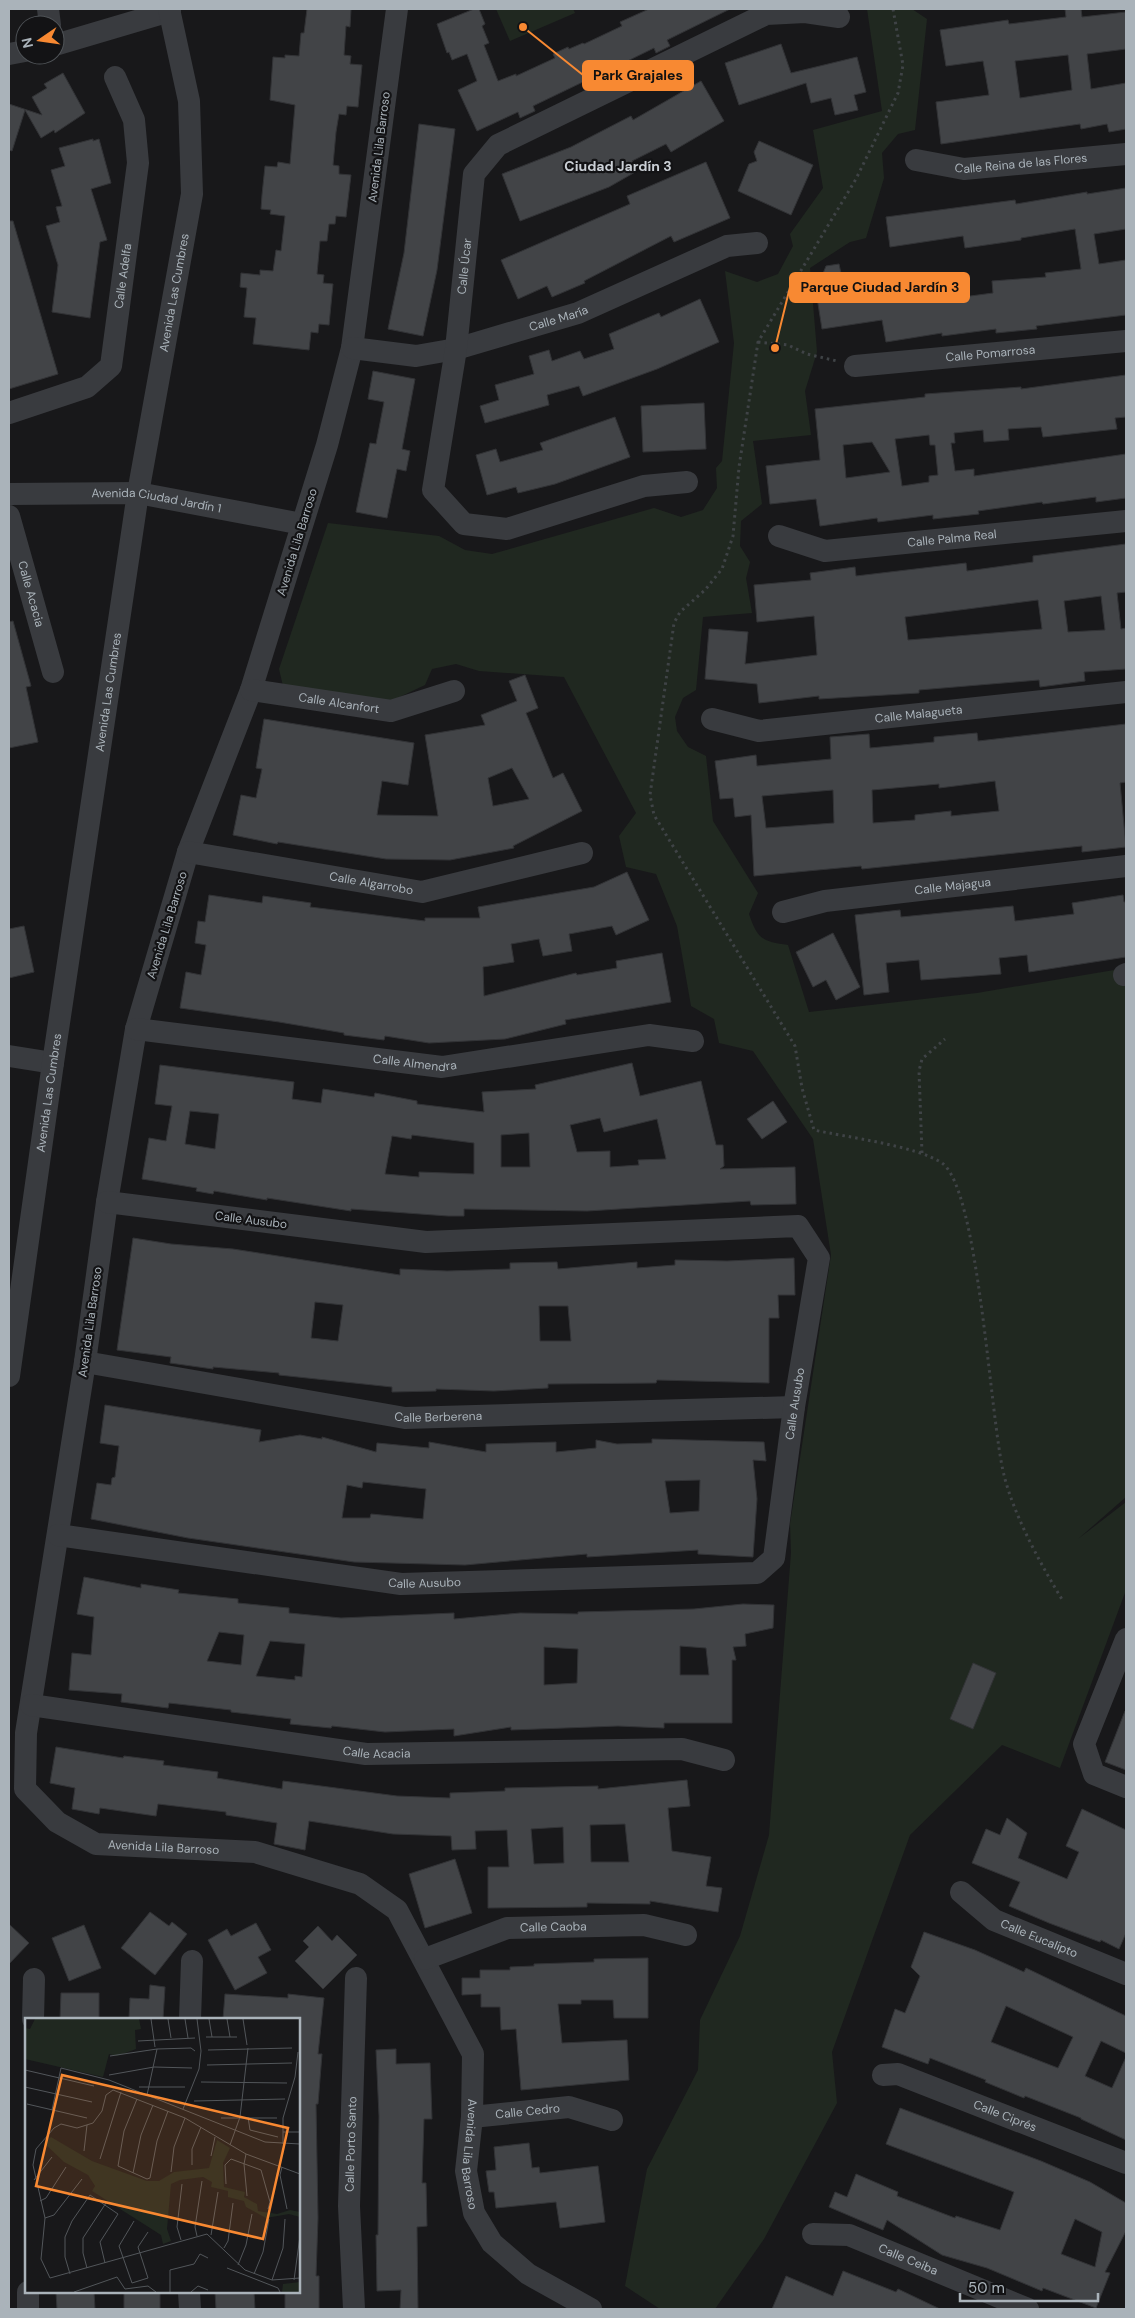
<svg xmlns="http://www.w3.org/2000/svg" width="1135" height="2318" viewBox="0 0 1135 2318" font-family="'DM Sans',sans-serif">
  <style>
    .green { fill: #202820 }
    .building { fill: #424447; stroke: #323336; fill-rule: evenodd }
    .lines { fill: none; stroke-linecap: round; stroke-linejoin: round }
    .path { stroke: #3f4346; stroke-width: 3; stroke-dasharray: 2.5 4; stroke-linecap: butt }
    .minor { stroke: #393b3f; stroke-width: 22 }
    .labels { text-anchor: middle; dominant-baseline: central; stroke-width: 4.5; stroke-linejoin: round; paint-order: stroke }
    .street-label { font-size: 12px; fill: #aab3ba; stroke: #131315 }
    .neighbourhood-label { font-size: 14px; font-weight: bold; fill: #cbd0d6; stroke: #131315 }
    .inset-road { fill: none; stroke: #52565a; stroke-width: 1 }
    .view { fill: #f88932; fill-opacity: 0.15; stroke: #f88932; stroke-width: 2.5 }
    .inset-edge { fill: none; stroke: #aab3ba; stroke-width: 2.5 }
    .leader { fill: none; stroke: #f88932; stroke-width: 2 }
    .callout-dot { fill: #f88932; stroke: #131315; stroke-width: 2 }
    .callout { fill: #f88932; stroke: #f88932; stroke-width: 2 }
    .callout-label { font-size: 14px; text-anchor: middle; font-weight: bold; fill: #111 }
  </style>
  <rect width="100%" height="100%" fill="#18181a"/>
  <path class="green" d="M496,9H573L575,13L510,41Z
    M867,9H912L927,19L915,130L898,134L882,153L884,178L866,238L850,242L810,268L817,352L805,391L811,435L753,441L762,504L741,521L740,546L750,562L746,578L752,613L703,617L696,690L683,698L675,717L677,731L688,747L706,756L713,821L758,893L749,914C757,938 762,942 788,945L809,1012L977,993L1126,968V1497L1078,1539L1126,1502V1590L1060,1768L1002,1745L910,1835L832,2052L837,2103L764,2239L715,2309H660L625,2286L647,2169L698,2070L700,2020L740,1936L769,1835L791,1553L790,1524L831,1255L813,1139L753,1051L719,1043L714,1019L691,1006L677,926L656,874L626,867L619,836L636,813L564,677L479,671L456,664L432,669L425,685L391,701L283,686L279,669L328,523L439,536L465,550L492,554L654,508L681,517L703,510L717,488L716,468L722,461L734,343L725,271L757,282L778,274L793,246L790,234L823,188L813,130L882,111Z"/>
  <path class="building" d="M307,9H351L350,27L346,26L344,55L351,56L350,64L362,65L358,107L347,106L346,115L339,114L336,132L333,165L339,166V174L351,175L346,217L336,216L335,224H329L327,241H320L317,274L324,275L323,283L333,284L329,325L319,324L318,333L311,332L309,350L253,344L256,318L244,317L247,288L240,287L241,273L260,275V270L273,271L276,250L281,251L285,216L270,214L271,210L261,209L262,195L265,166L277,167L278,162L290,164L295,105L270,100L273,57L285,58V55L299,56L301,33H304Z
    M474,9H479L485,24L482,26L489,43L484,45L498,81L516,74V76L555,58L553,54L568,47L569,49L583,43L584,44L622,26L620,22L649,9H730L667,40L670,46L656,53L654,48L601,74L603,78L589,85L587,80L533,106L535,111L520,118L518,112L477,131L458,90L477,81L467,54L452,60L449,52L447,53L437,24Z
    M1065,9H1081L1082,17L1126,12V49L1087,54L1091,89L1126,83V129L1109,132L1107,124L1081,129L1080,124L941,144L936,102L989,95L983,61L946,66L940,30L1008,20L1009,24L1066,17ZM1068,55L1072,90L1020,98L1015,61Z
    M781,44L791,73L857,57L866,92L854,95L858,110L835,115L831,98L811,103L806,83L739,105L725,63Z
    M63,73L85,113L55,133L54,130L41,138L25,110L12,151L9,150V104L42,115L32,97L47,88L44,84Z
    M701,81L724,121L671,152L666,144L632,161L637,171L609,187L520,221L502,174L571,147L631,116L633,120Z
    M419,124L455,129L437,270L423,336L388,329L404,253Z
    M93,139V141L99,139L111,183L91,189L107,240L100,242L90,318L52,312L58,265L46,226L60,222L56,207L62,206L51,170L65,166L59,148Z
    M759,141L813,165L791,215L738,191L749,164L757,161L754,152Z
    M706,162L730,218L674,242L671,236L584,281L585,283L552,297L547,286L518,299L501,260L630,204L627,196Z
    M1126,188V229L1094,234L1099,264L1126,260V315L1036,326L1037,329L996,333V329L942,336V333L886,342L882,320L822,329L816,291L826,266L839,264L843,283L867,279L871,302L936,292L935,285L961,282L963,297L993,293L992,281L1046,277L1045,273L1081,269L1075,229L1021,238V240L965,248L963,236L890,247L886,217L1015,200L1016,204L1087,192V194Z
    M9,221H13L58,374L9,389Z
    M700,299L719,342L657,369L583,396L579,386L547,395L549,405L485,423L480,406L499,400L495,385L534,374L529,356L549,350L552,361L580,351L584,359L614,349L609,334L659,313L661,317Z
    M373,371L415,379L402,449L410,451L406,471L397,469L387,518L356,512L370,443L376,444L384,402L368,399Z
    M1126,375V417L1115,418L1117,429L1043,437L1041,427L1008,429L1009,440L984,442L983,430L954,433L955,443H951L955,471L974,469V476L1126,454V498L1096,502V497L1043,504L1042,502L978,511L979,514L933,519V515L878,522L877,518L820,526L816,499L770,504L766,466L820,460L815,409L925,397V394L1021,387V389ZM929,435L930,445H935L938,475L929,476V482L902,486L895,439ZM872,442L890,472L846,478L843,445Z
    M704,403L706,449L643,452L641,406Z
    M615,417L630,457L555,484L518,493L516,487L487,495L476,455L496,449L500,462L543,450L540,443Z
    M1126,544V592L1117,593L1121,629L1126,628V669L1084,672L1085,681L1040,687L1039,680L919,690V693L819,699V696L759,703L757,684L705,679L709,629L748,632L745,664L817,655L814,616L757,622L754,585L811,580L810,573L855,567L856,576L966,563L967,571L1033,562V556ZM1101,596L1105,630L1068,632L1064,601ZM1038,600L1042,629L908,640L905,617Z
    M13,621L31,686L26,687L38,742L9,748V622Z
    M525,675L538,708L526,713L553,778L563,773L582,811L513,846L514,848L450,860L386,859L278,842L277,844L233,835L241,795L256,798L262,769L256,768L264,719L414,743L408,785L382,781L377,815L438,816L425,735L485,725L481,715L517,701L509,681ZM512,768L529,799L493,806L488,778Z
    M1126,724V782L1120,783L1126,847L1082,852V846L862,869L861,866L754,876L751,815L735,817L733,798L720,799L715,761L756,755L757,766L831,759L830,737L869,734L870,748L934,742V737L977,733L978,741ZM995,781L999,811L951,816V811L915,815V820L873,823L872,790L939,784V788ZM833,790L834,823L766,828L762,796Z
    M627,872L649,920L616,935L612,926L569,934L572,951L543,956L539,939L511,944L514,962L483,967L484,996L576,973L577,975L617,968L616,961L662,953L671,1002L565,1020L566,1024L505,1039L429,1043L385,1036L384,1040L344,1035V1033L279,1022L180,1008L186,972L201,975L206,945L195,943L198,921L205,922L209,895L262,903L263,896L311,903L310,907L425,921V918H480L478,907L594,887Z
    M1123,895L1124,902H1126V957L1029,972L1027,955L999,958L1001,974L921,980L919,960L886,963L889,992L864,995L855,915L900,910L901,917L1013,906L1015,921L1074,914L1072,903Z
    M24,926L34,972L9,978V929Z
    M833,933L860,987L836,1000L826,980L813,987L796,952Z
    M632,1063L640,1096L701,1081L716,1145H723L724,1166L720,1169L795,1167L796,1204L751,1205L750,1201L587,1211L464,1209V1216H448L351,1209V1211L267,1198V1200L214,1191L213,1194L196,1191L197,1188L142,1179L149,1138L166,1141L172,1106L155,1104L160,1065L294,1082L292,1099L321,1103L323,1089L374,1097L375,1093L417,1101V1104L484,1112L482,1092L536,1089L535,1085ZM190,1111L219,1114L215,1149L185,1144ZM600,1118L604,1132L657,1119L666,1159L638,1160L639,1165L610,1167V1151L577,1152L570,1125ZM529,1133L530,1167H501V1135ZM412,1135L474,1143V1174L419,1172V1177L385,1174L392,1136L411,1139Z
    M773,1101L787,1122L762,1139L747,1119Z
    M133,1238L171,1244L233,1249L400,1275V1269L447,1271L510,1269V1263L557,1262L558,1269L637,1262V1268L675,1265V1260L727,1261L794,1258L795,1295H778L779,1318H769V1383L657,1380L656,1383L548,1384V1388L494,1391L436,1389V1391L392,1392V1387L279,1375V1373L213,1367V1369L170,1363L171,1357L117,1350ZM315,1302L343,1305L338,1341L311,1338ZM539,1306H568L571,1341H540Z
    M105,1405L261,1430L259,1442L300,1435L322,1439V1437L376,1452L377,1443L429,1448V1442L486,1452V1444L556,1442V1452L596,1448V1440L617,1444L652,1443V1439L764,1442L766,1461L753,1460L757,1499L753,1557L698,1554V1550L587,1557V1554L465,1565L354,1562L188,1538L91,1519L97,1483L111,1485L112,1478L115,1477L119,1446L100,1443ZM700,1480L699,1511L670,1513L665,1481ZM363,1482L426,1489L423,1519L371,1514L370,1518H342L347,1485L362,1488Z
    M84,1577L141,1588V1584L179,1590L178,1593L238,1599V1603L289,1608V1613L341,1618L454,1613V1619L520,1613L578,1614V1612L694,1609L743,1604L774,1605L773,1628L745,1634L746,1646L733,1647L736,1660H732V1723H664V1728L618,1726L511,1730V1727L454,1736V1729L385,1732L332,1726L331,1728L290,1724L291,1719L231,1712V1710L169,1703L168,1708L121,1702L122,1694L69,1690L72,1653L91,1655L94,1617L77,1614ZM219,1632L244,1635L241,1665L207,1661ZM270,1641L305,1644L302,1677L295,1676V1680L256,1676ZM680,1646L706,1648L709,1675H680ZM544,1647L578,1649L577,1683L544,1685Z
    M973,1663L996,1673L973,1729L950,1719Z
    M1125,1711L1126,1712V1770L1105,1762Z
    M56,1747L123,1758L124,1756L164,1761L163,1765L218,1772L217,1778L282,1789L283,1781L397,1796L450,1798V1793L505,1791V1788L598,1786V1789L687,1780L690,1806L668,1808L672,1851L711,1857L706,1886L722,1888L718,1912L650,1901V1904L587,1903V1907L488,1908V1867H509L507,1830L475,1831L476,1849L452,1850L451,1836L393,1834L309,1821L305,1850L274,1844L277,1823L226,1815V1812L158,1804L156,1816L100,1808L99,1814L72,1809L75,1788L50,1783ZM625,1824L629,1862H591L590,1825ZM563,1827L564,1863L534,1864L531,1829Z
    M1082,1809L1126,1830V1933L1119,1949L1101,1940L1100,1942L1049,1923L1009,1906L1020,1882L972,1863L986,1829L1000,1835L1007,1818L1027,1833L1018,1858L1067,1879L1079,1852L1066,1846Z
    M455,1859L472,1913L425,1928L409,1874Z
    M150,1912L169,1926L172,1922L187,1934L155,1975L121,1948Z
    M256,1923L271,1950L258,1957L267,1973L235,1990L208,1940L227,1929L231,1936Z
    M9,1924L29,1943L9,1964Z
    M84,1925L101,1968L69,1981L52,1938Z
    M318,1926L332,1941L337,1935L357,1955L323,1989L295,1961L309,1947L303,1941Z
    M924,1932L975,1950L1024,1972L1026,1968L1126,2016V2053L1101,2041L1085,2076L1112,2088L1126,2057V2140L1081,2119V2118L1025,2096L1024,2098L985,2082L986,2080L930,2058L928,2064L882,2047L895,2009L905,2013L920,1976L911,1967ZM1006,2006L1073,2037L1058,2068L991,2042Z
    M648,1958V2018H614L613,2000H581V2004H558L562,2043L627,2040L629,2080L521,2090L516,2029L501,2030L500,2007H481V1994L462,1995V1978H480V1970H510V1967L534,1966V1964L594,1962V1959Z
    M150,1985L165,1987L163,2019H129L130,1998L149,1999Z
    M61,1993H99V2019H60Z
    M225,1994L288,1998V1994L324,1998L318,2054H322L318,2104H316L318,2218L316,2276H319V2309H285V2292H299V2019H223Z
    M396,2049V2064L430,2063L432,2119H424L422,2183H426L427,2226L417,2227L418,2309H400L401,2290L377,2291L376,2235H378L379,2116L376,2050Z
    M900,2108L1041,2161L1090,2182L1126,2203V2231L1105,2272L1110,2273L1096,2308L1043,2288L1042,2291L987,2268L942,2255L887,2220L883,2230L829,2207L835,2192L847,2197L856,2174L898,2192L897,2196L955,2218L956,2216L1000,2230L1014,2192L886,2144ZM1075,2219L1102,2232L1095,2267L1061,2254Z
    M529,2143L532,2168L539,2167L540,2173L598,2166L605,2222L560,2228L556,2202L496,2208L494,2192H489L486,2171L496,2170L494,2147Z
    M843,2271L896,2292L898,2289L940,2309H772L786,2276L833,2296Z
    M56,2292H94L95,2309H57Z
    M124,2292H160V2309H124Z
    M215,2292H254L255,2309H216Z"/>
  <g class="lines">
    <path class="path" d="M893,9L903,65L898,93L856,179L758,342L739,467L733,536L722,569L705,590L680,612L674,623L650,795L654,815L795,1046L802,1088L814,1130C846,1137 917,1146 942,1163C979,1189 990,1420 1004,1475C1014,1516 1041,1565 1063,1601
      M758,342L788,345L807,354L837,361
      M922,1153L919,1071L922,1059L945,1039"/>
    <g class="minor">
      <path d="M48,9L50,25"/>
      <path id="s1" d="M397,9L352,348L327,445L251,690L188,852L136,1029L107,1202L85,1362L26,1733L25,1789L57,1822L96,1844L255,1852L360,1884L397,1910L473,2054L472,2117L466,2171L474,2213L492,2243L528,2274L591,2309"/>
      <path d="M55,45L170,11"/>
      <path d="M9,54L25,51"/>
      <path id="s2" d="M916,160L964,169L1126,154"/>
      <path id="s3" d="M352,348L416,356L456,349L578,313L727,246L757,243"/>
      <path id="s4" d="M855,366L1126,341"/>
      <path id="s5" d="M9,413L87,387L111,366L138,163L134,120L115,77"/>
      <path id="s6" d="M687,482L644,486L507,529L464,524L433,490L456,349L474,174L498,145L766,14L805,12L839,17"/>
      <path id="s7" d="M9,494L138,493L302,524"/>
      <path id="s8" d="M9,516L53,672"/>
      <path id="s9" d="M779,536L825,551L1126,521"/>
      <path id="s10" d="M251,690L391,711L454,691"/>
      <path id="s11" d="M712,719L759,731L1126,692"/>
      <path id="s12" d="M188,852L422,892L582,853"/>
      <path id="s13" d="M783,912L825,901L1126,866"/>
      <path d="M1124,975L1126,974"/>
      <path id="s14" d="M136,1029L442,1067L649,1035L693,1041"/>
      <path d="M9,1056L53,1063"/>
      <path id="s15" d="M85,1362L405,1418L794,1407"/>
      <path id="s16" d="M9,1376L53,1063L138,493L192,194L189,101L169,9"/>
      <path id="s17" d="M58,1535L401,1584L757,1573L774,1558L794,1407L819,1258L798,1226L426,1242L107,1202"/>
      <path d="M1126,1639L1084,1744L1094,1774L1126,1787"/>
      <path id="s18" d="M31,1705L366,1754L682,1749L724,1760"/>
      <path id="s19" d="M961,1892L994,1920L1126,1974"/>
      <path id="s20" d="M425,1959L507,1928L644,1925L686,1935"/>
      <path d="M33,2019L34,1979"/>
      <path d="M190,2019L192,1961"/>
      <path id="s21" d="M883,2075L898,2074L1126,2163"/>
      <path id="s22" d="M472,2117L569,2107L612,2120"/>
      <path id="s23" d="M813,2234L849,2235L1028,2309"/>
      <path d="M189,2292L190,2309"/>
      <path d="M28,2309V2292"/>
      <path id="s24" d="M354,2309L349,2206L356,1978"/>
    </g>
  </g>
  <g class="labels">
    <g class="street-label">
      <text transform="translate(379 147) rotate(-83)">Avenida Lila Barroso</text>
      <text stroke="none"><textPath href="#s2" startOffset="106">Calle Reina de las Flores</textPath></text>
      <text stroke="none"><textPath href="#s6" startOffset="502">Calle Úcar</textPath></text>
      <text stroke="none"><textPath href="#s5" startOffset="205">Calle Adelfa</textPath></text>
      <text stroke="none"><textPath href="#s16" startOffset="1096">Avenida Las Cumbres</textPath></text>
      <text stroke="none"><textPath href="#s3" startOffset="212">Calle María</textPath></text>
      <text stroke="none"><textPath href="#s4" startOffset="136">Calle Pomarrosa</textPath></text>
      <text stroke="none"><textPath href="#s7" startOffset="148">Avenida Ciudad Jardín 1</textPath></text>
      <text stroke="none"><textPath href="#s9" startOffset="176">Calle Palma Real</textPath></text>
      <text transform="translate(297 542) rotate(-73)">Avenida Lila Barroso</text>
      <text stroke="none"><textPath href="#s8" startOffset="81">Calle Acacia</textPath></text>
      <text stroke="none"><textPath href="#s16" startOffset="691">Avenida Las Cumbres</textPath></text>
      <text stroke="none"><textPath href="#s10" startOffset="89">Calle Alcanfort</textPath></text>
      <text stroke="none"><textPath href="#s11" startOffset="209">Calle Malagueta</textPath></text>
      <text stroke="none"><textPath href="#s12" startOffset="186">Calle Algarrobo</textPath></text>
      <text stroke="none"><textPath href="#s13" startOffset="172">Calle Majagua</textPath></text>
      <text transform="translate(167 925) rotate(-73)">Avenida Lila Barroso</text>
      <text stroke="none"><textPath href="#s14" startOffset="281">Calle Almendra</textPath></text>
      <text stroke="none"><textPath href="#s16" startOffset="286">Avenida Las Cumbres</textPath></text>
      <text transform="translate(251 1220) rotate(7)">Calle Ausubo</text>
      <text transform="translate(90 1322) rotate(-82)">Avenida Lila Barroso</text>
      <text stroke="none"><textPath href="#s17" startOffset="881">Calle Ausubo</textPath></text>
      <text stroke="none"><textPath href="#s15" startOffset="358">Calle Berberena</textPath></text>
      <text stroke="none"><textPath href="#s17" startOffset="370">Calle Ausubo</textPath></text>
      <text stroke="none"><textPath href="#s18" startOffset="349">Calle Acacia</textPath></text>
      <text stroke="none"><textPath href="#s1" startOffset="1984">Avenida Lila Barroso</textPath></text>
      <text stroke="none"><textPath href="#s20" startOffset="134">Calle Caoba</textPath></text>
      <text stroke="none"><textPath href="#s19" startOffset="92">Calle Eucalipto</textPath></text>
      <text stroke="none"><textPath href="#s22" startOffset="56">Calle Cedro</textPath></text>
      <text stroke="none"><textPath href="#s21" startOffset="130">Calle Ciprés</textPath></text>
      <text stroke="none"><textPath href="#s24" startOffset="165">Calle Porto Santo</textPath></text>
      <text stroke="none"><textPath href="#s1" startOffset="2494">Avenida Lila Barroso</textPath></text>
      <text stroke="none"><textPath href="#s23" startOffset="100">Calle Ceiba</textPath></text>
    </g>
    <g class="neighbourhood-label">
      <text x="618" y="166">Ciudad Jardín 3</text>
    </g>
  </g>
  <g transform="translate(25 2018)">
    <rect width="275" height="275" fill="#18181a"/>
    <path d="M10,1H114L116,11L110,12L111,31L92,38L84,36L78,59L0,41V10L5,11ZM26,119L67,143L122,163H134L149,154L184,150L192,122L205,130L198,145L199,169L220,174L219,179L232,186L233,193L252,196L265,192L275,194V199L264,196L241,200L221,189L219,183L203,179V173L186,169L187,164L178,159L155,162L146,166L142,211L146,223L138,226L136,217L67,173L70,168L63,157L39,144L19,125ZM275,264V274H257L258,266Z" fill="#202820"/>
    <path class="inset-road" d="M126,1L130,29M143,1L146,20M160,1L163,20M184,1L187,19M202,1L205,19M218,1L222,27M181,19H212M113,23L170,20M183,32L267,30M85,38L132,31L166,30L170,33M182,47L267,45M0,52L69,68M84,57L129,49L167,50M176,64L262,65M0,69L67,84M114,69H160M122,77L132,31M112,81L99,113L93,148L122,161L125,160L132,123L143,93M169,83L260,81M2,86L62,100M158,91L174,51L176,33L172,1M27,92L36,50L84,62L240,124L275,126M223,99L225,112L253,119M196,100H252M258,114H275M258,126V100L270,59L273,34M205,127L215,99L223,30M59,133L62,107M221,136L219,146L222,178M186,138L190,119M75,141L96,74M167,147V131L176,109M257,149L255,157L262,191M146,154L149,129L160,100M108,155L116,117L128,87M275,156L221,136L160,100L88,72L81,77L77,93L68,105L52,110L36,106L29,110L11,131L8,147L20,200L16,241L25,260L182,216L220,252L247,262L275,260M9,162L27,139M201,166L200,147L206,141L236,152L245,184L243,191M15,183L21,180L41,149M20,200L29,197L57,161M109,203L94,228L107,265L123,260L113,229L123,214M186,217L193,174M172,218L170,209L177,163M156,222L152,209L157,166M199,230L203,223L208,185M213,247L221,227L227,196M62,250L58,235V220L81,185M202,250L253,270L255,274M45,256L40,239V219L47,203L65,177L93,196L75,224L80,245M229,256L238,234L244,201M247,262L258,230L260,201M269,262L275,218M49,274L92,259L100,271L123,268L131,274M145,274V252L169,246L175,236L183,240M166,274L173,268L183,272"/>
    <path class="view" d="M37,57L263,110L238,221L11,168Z"/>
    <rect width="275" height="275" class="inset-edge"/>
  </g>
  <path class="leader" d="M523 27L583 75M775 348L790 287"/>
  <g class="callout-dot">
    <circle cx="523" cy="27" r="5"/>
    <circle cx="775" cy="348" r="5"/>
  </g>
  <g class="callout">
    <rect x="583" y="61" width="110" height="29" rx="5"/>
    <rect x="790" y="273" width="179" height="29" rx="5"/>
  </g>
  <g class="callout-label">
    <text x="638" y="80">Park Grajales</text>
    <text x="880" y="292">Parque Ciudad Jardín 3</text>
  </g>
  <rect width="1135" height="2318" fill="none" stroke="#aab3ba" stroke-width="20"/>
  <g transform="translate(40 40) rotate(257)"><circle r="24" fill="#131315" stroke="#4f5357"/>
  <path d="M0-4L9 19L0 12L-9 19Z" fill="#f88932"/>
  <text y="-8" font-size="14" font-weight="bold" text-anchor="middle" fill="#aab3ba">N</text>
  </g>
  <path d="M960 2293v8h138v-8" fill="none" stroke="#aab3ba" stroke-width="2.5"/>
  <text x="968" y="2293" font-size="15" fill="#aab3ba" stroke="#131315" stroke-width="4" paint-order="stroke">50 m</text>
</svg>
